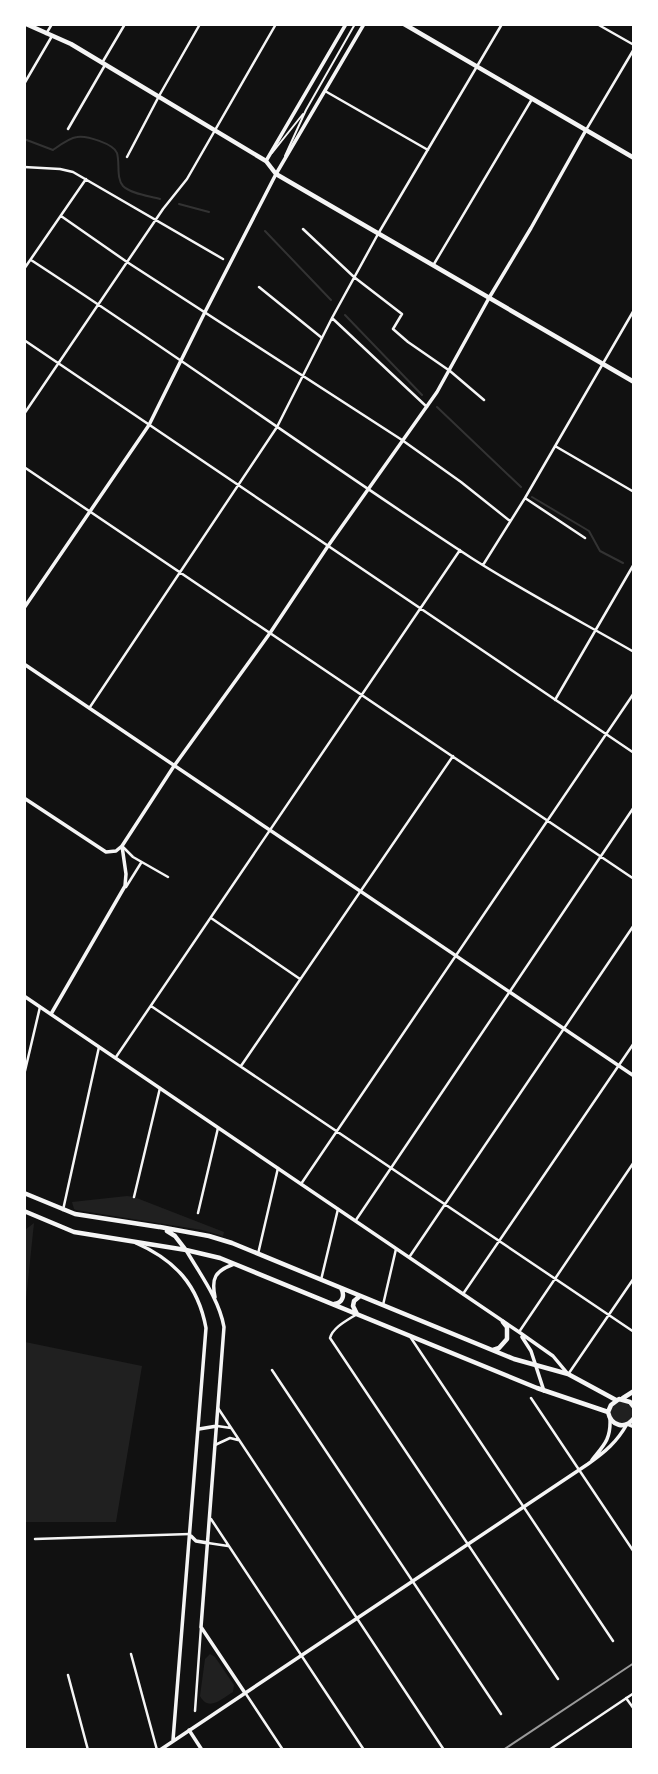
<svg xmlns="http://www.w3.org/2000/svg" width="658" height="1774" viewBox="0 0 658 1774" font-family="'DejaVu Sans',sans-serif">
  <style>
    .green { fill: #202020 }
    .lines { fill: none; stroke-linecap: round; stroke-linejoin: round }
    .stream { stroke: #333; stroke-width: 2 }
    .service { stroke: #f5f5f5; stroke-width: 2 }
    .minor { stroke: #f5f5f5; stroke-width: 2.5 }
    .tertiary { stroke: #f5f5f5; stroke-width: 3.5 }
    .secondary { stroke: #f5f5f5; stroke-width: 4.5 }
    .rail { stroke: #9a9a9a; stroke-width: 2 }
  </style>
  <rect width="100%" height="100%" fill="#111"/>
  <path class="green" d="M127,1196L134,1197L224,1232L223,1236L202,1230L76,1210L74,1209L72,1202Z
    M34,1223L25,1309V1230Z
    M25,1342L142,1366L116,1522H25Z
    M611 1412a11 11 0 1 1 22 0a11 11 0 1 1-22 0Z
    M210,1654L215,1657L234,1685L233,1692C221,1699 209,1712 200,1696L205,1659Z"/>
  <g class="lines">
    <path class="stream" d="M24,139L53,150C60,145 69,138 77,137C86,135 114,144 117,153C120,163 116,178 123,186C131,194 150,196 160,199
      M179,204L209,212
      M265,231L331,300
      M345,315L422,395
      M437,407L521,487
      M532,497L589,531L600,551L623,563"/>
    <path class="service" d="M272,153L303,114
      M285,156L306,110L355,24"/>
    <path class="minor" d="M597,24L634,45
      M46,34L52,24
      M102,63L125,24
      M24,84L52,36
      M325,91L428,150
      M68,129L105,65
      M586,130L634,49
      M127,157L159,96L200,24
      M24,167L60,169L73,172L223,259
      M61,216L127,262L402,440L461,482L510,521
      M303,229L354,277L402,314L393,329L408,342L450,371L484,400
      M31,260C180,357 324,462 473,559C525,592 580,621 634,652
      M434,264L532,99
      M24,269L86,179
      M259,287L322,338
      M332,318L427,407
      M24,340L634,753
      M24,414L163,209L187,179L276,24
      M555,446L634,492
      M24,467L634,879
      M525,498L585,538
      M483,565L525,498L634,310
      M555,700L634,564
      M90,707L277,427L332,318L378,234L502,24
      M122,846L133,857L168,877
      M126,887L141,863
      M211,918L300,979
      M151,1006L634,1332
      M116,1057L460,550
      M241,1066L453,756
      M24,1075L40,1007
      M301,1184L634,693
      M134,1197L160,1088
      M63,1210L99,1047
      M198,1213L218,1128
      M356,1220L634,807
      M258,1254L278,1168
      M410,1256L634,925
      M321,1280L338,1209
      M463,1294L634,1043
      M383,1305L396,1249
      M357,1314C348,1320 333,1327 330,1338L558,1679
      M519,1332L634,1162
      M411,1338L613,1641
      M272,1370L501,1714
      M569,1373L634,1278
      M531,1398L634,1552
      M218,1408L444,1750
      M217,1426L231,1428
      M215,1445L230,1438L238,1440
      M211,1519L364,1750
      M35,1539L190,1534
      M208,1543L228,1546
      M131,1654L157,1750
      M68,1675L88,1750
      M246,1694L283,1750
      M626,1698L634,1709
      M195,1711L201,1627
      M549,1750L634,1693"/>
    <path class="tertiary" d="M266,161L346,24
      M24,608L149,425L205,312L276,174L364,24
      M24,664L634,1076
      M24,798L106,852L116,851L122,846L174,766L270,633L328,546L437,392L489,298L531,228L586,130
      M24,996L519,1332L553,1356L568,1374
      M51,1014L125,886L126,874L122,846
      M136,1243C175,1260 198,1285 206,1328L173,1740
      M186,1250C200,1274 219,1299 224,1327L201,1627L245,1693
      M215,1297C211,1278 215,1271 234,1264
      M522,1337L531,1351L544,1391
      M199,1429L217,1426
      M592,1460C604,1445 611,1439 610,1419
      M191,1536L196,1541L208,1543
      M189,1730L202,1750
      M160,1750L588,1464C605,1452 617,1442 627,1424L634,1427"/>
    <path class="secondary" d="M26,24L71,44L266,161L276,174L634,382
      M404,24L634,158
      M24,1193L75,1214L159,1227
      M24,1211L74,1232L186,1250L220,1258L537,1388L608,1412
      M160,1227L209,1236L232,1243L514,1359L568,1374L616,1400
      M167,1231L175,1236L185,1249
      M334,1304C343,1303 345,1295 341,1288
      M357,1314L353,1306L354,1301L360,1296
      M493,1350L499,1348L507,1339V1327L503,1322
      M623,1398L634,1391
      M634,1407L630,1402L619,1399L611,1405L608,1412C611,1426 625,1430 634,1418"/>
    <path class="rail" d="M503,1750L634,1663"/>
  </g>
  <rect width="658" height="1774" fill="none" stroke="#ffffff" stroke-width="52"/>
</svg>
